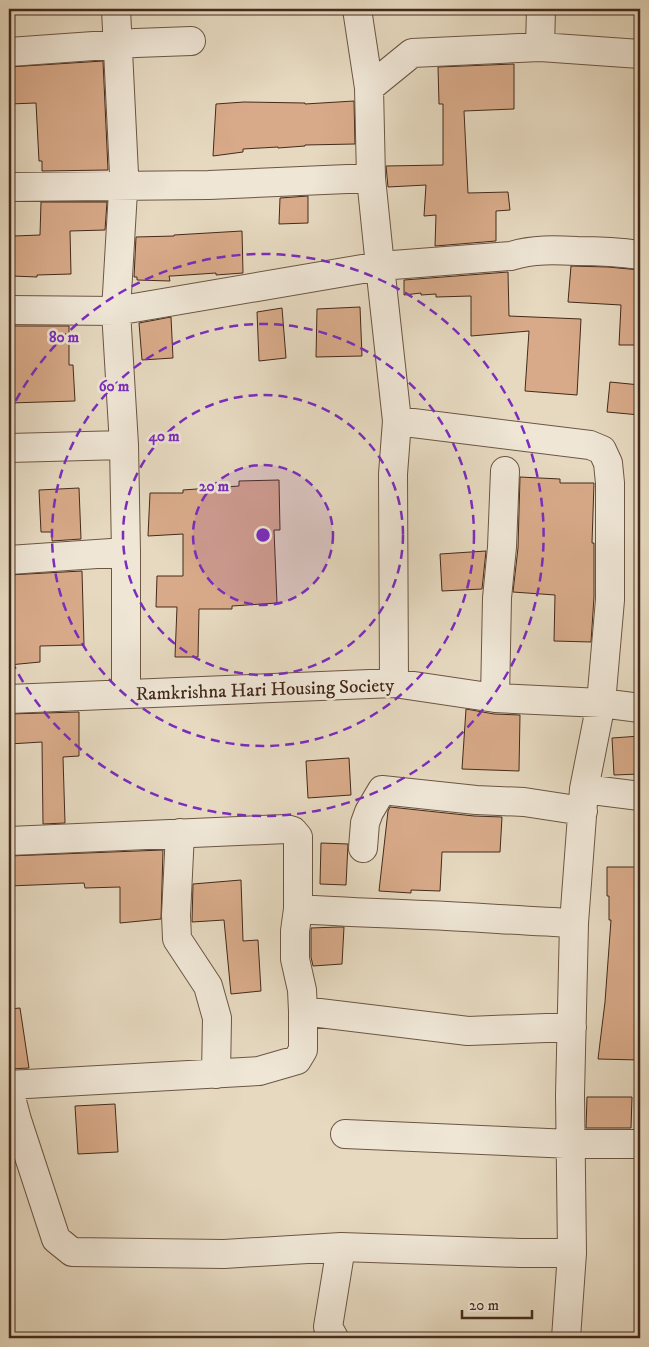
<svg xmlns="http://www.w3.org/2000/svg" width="649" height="1347" viewBox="0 0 649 1347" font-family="'IM FELL DW Pica',serif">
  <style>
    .building { fill: #d8aa89; stroke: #442a1b }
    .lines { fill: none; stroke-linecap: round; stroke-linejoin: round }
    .minor-casing { stroke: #6c5644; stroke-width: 30 }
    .minor { stroke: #efe6d6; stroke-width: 28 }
    .ring { fill: none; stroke: #7b2cbf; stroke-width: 2.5; stroke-dasharray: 9 6 }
    .labels { text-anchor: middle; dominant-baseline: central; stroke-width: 5; stroke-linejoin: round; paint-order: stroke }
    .street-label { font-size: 19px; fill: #442a1b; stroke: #efe6d6 }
    .centre { fill: #7b2cbf; stroke: #efe6d6; stroke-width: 2.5 }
    .ring-label { font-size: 15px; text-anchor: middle; font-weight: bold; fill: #7b2cbf; stroke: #efe6d6; stroke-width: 5; stroke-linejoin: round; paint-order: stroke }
  </style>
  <rect width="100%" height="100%" fill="#e6d9c0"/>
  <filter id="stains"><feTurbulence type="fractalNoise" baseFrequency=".004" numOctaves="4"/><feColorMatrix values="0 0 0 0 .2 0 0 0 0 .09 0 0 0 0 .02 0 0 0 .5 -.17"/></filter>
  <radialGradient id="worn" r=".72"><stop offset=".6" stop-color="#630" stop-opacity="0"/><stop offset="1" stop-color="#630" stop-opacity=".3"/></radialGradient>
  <path class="building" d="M103,61L108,170L42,171V161H39L36,103L9,104V67Z
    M514,64V109L464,111L468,193L508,192L510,210L496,211V241L435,246L436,215L424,216L426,185L388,187L386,166L443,165V104H439L438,67Z
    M354,101L355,144L305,145V146L278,148V147L243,149V152L213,156L216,104L244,102L305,103V104Z
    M308,196V223L279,224L280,198Z
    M41,202H107L105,230L70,231L71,274L37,275V277L12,276L14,236L40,235Z
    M242,231L243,273L216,275V273L172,276H169L170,281L137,280V277H134L136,237L174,236V235Z
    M571,266L608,267L640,270V345H619L621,305L568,302Z
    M508,272L509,316L581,319L577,395L525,391L529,331L471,336V296L436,297V294L421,295V293L404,295V280Z
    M360,307L362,356L316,357L317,309Z
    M282,308L286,358L259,361L257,312Z
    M171,317L173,358L142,360L139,323Z
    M10,326H69V365H73L75,401L9,403V366H11Z
    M610,382L640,385V415L607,412Z
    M520,477L560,479V483H594L592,543H594V597L591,642L554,641L555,595L513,592L518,548Z
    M279,480L280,530H274L277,603L232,606V609H199L198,657H175L177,607H156L157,576H183V534L148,536L150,493H183V490L239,486V481Z
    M79,488L81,539L52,541V532H41L39,490Z
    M486,551L482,589L442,591L440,554Z
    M82,571L84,645L40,646V662L9,665V575Z
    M466,709L494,714L520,715L519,771L462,769Z
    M79,712V756L63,757L65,823L43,824L42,742L9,744V714Z
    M640,736V774L614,775L612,738Z
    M349,758L351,795L308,798L306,761Z
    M390,807L474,816L502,817L500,852H442L440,891L411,890V893L379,891L388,811Z
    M321,843L348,844L346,885L320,884Z
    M163,850L161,919L120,923V887L85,888L84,883L9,886V856Z
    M607,867H640V1060L598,1059L605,1002L611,920H609V896H607Z
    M241,880L243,941L258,940L261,991L231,994L224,920L192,922L193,884Z
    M338,927H344L342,964L313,966L311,957V928Z
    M20,1008L29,1068L9,1069V1009Z
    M587,1097H632L631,1128H586Z
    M115,1104L118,1152L78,1154L75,1106Z"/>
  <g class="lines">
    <g class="minor-casing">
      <path id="minor" d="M116,9L124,174L116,311L124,445L126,552V694
        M540,47L541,9
        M9,52L136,43L191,41
        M369,88L412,53L540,47L640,54
        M9,187L209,185L371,178
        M9,310L116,311L380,266L371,178L369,88L357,9
        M397,421L590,445L602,450L608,463L610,483V600L601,703L584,789L574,923L570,1095L572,1253L566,1338
        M9,448L124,445
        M9,560L126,552
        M394,683L393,474L397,421L380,266L511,256C533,249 555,250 577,251C598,251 619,252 640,255
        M495,698L497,598L502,547L505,471
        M9,699L394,683L495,698L601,703L640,708
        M584,789L640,796
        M180,833L176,915L177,939L208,986L217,1018L216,1074
        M9,841L286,829L293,831L298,837V909C340,912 382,913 425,915C474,917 524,921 574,923
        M363,848L365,823L369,812L382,790L476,800L524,802L583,811
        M298,909L295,931V959L302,990L303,1011
        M9,1085L259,1071L297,1060L303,1050V1011L468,1031L572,1027
        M9,1090L17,1120L56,1239L72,1252L224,1254L341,1247L520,1253H572
        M345,1134L571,1144H640
        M334,1338L328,1327L341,1247"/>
    </g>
    <use href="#minor" class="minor"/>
  </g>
  <circle cx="263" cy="535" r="70" fill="#7b2cbf" fill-opacity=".12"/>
  <g class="ring">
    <circle cx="263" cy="535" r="70"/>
    <circle cx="263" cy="535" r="140"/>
    <circle cx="263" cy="535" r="211"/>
    <path d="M9 414A281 281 0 1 1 9 656"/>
  </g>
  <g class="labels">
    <g class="street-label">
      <text transform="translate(265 690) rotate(-2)">Ramkrishna Hari Housing Society</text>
    </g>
  </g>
  <circle cx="263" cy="535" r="8" class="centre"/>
  <g class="ring-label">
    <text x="64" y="342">80 m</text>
    <text x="114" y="391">60 m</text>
    <text x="164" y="441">40 m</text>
    <text x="214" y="491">20 m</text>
  </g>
  <rect width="649" height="1347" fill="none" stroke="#e6d9c0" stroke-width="30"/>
  <rect x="10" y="10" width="629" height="1327" fill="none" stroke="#442a1b" stroke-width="2.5"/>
  <rect x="15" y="15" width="619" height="1317" fill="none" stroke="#442a1b"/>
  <path d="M462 1310v8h70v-8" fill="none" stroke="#442a1b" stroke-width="2.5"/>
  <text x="469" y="1310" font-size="15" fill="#442a1b" stroke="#efe6d6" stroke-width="4" paint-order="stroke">20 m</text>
  <rect width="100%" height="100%" filter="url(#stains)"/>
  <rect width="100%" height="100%" fill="url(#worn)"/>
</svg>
